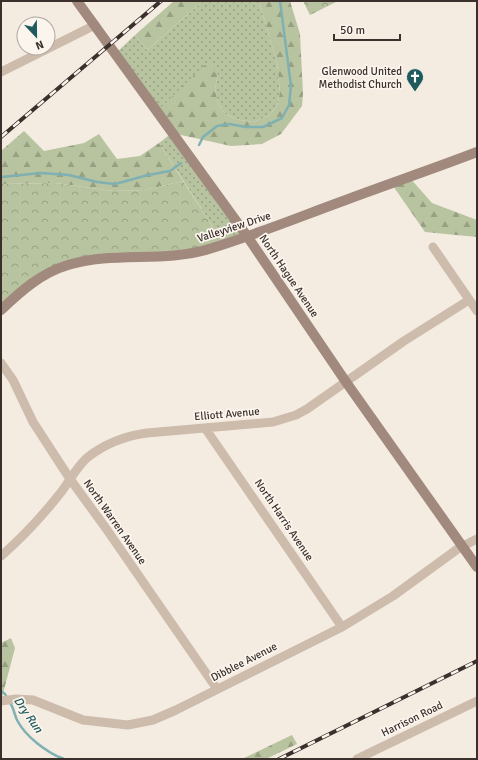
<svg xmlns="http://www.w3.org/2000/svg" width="478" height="760" viewBox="0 0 478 760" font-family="Signika,sans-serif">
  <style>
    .grass { fill: url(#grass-dots) }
    .forest { fill: url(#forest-firs) }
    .park { fill: url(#park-crowns) }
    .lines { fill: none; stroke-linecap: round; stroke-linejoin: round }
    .stream { stroke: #7fb0b2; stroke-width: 2.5 }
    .street { stroke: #cdbbac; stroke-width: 9 }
    .secondary { stroke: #a18a7d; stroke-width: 10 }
    .rail-casing { stroke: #3b302b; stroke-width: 4 }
    .rail { stroke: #fbf5ee; stroke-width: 2.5; stroke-dasharray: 8; stroke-linecap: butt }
    .labels { text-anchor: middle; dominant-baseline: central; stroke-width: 3.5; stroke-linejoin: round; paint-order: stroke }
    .poi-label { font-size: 11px; fill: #3b302b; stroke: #fbf5ee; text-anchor: end }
    .street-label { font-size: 11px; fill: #3b302b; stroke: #fbf5ee }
    .water-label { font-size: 12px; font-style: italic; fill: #1f5a5e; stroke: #fbf5ee }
  </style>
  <defs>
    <pattern id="grass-dots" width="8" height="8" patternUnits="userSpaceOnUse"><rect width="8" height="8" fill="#b8c4a0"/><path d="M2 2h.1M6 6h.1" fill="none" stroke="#97a083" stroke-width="1.8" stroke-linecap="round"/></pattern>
    <pattern id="forest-firs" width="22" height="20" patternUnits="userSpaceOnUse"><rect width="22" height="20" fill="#b8c4a0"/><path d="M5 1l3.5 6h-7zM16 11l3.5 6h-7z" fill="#97a083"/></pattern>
    <pattern id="park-crowns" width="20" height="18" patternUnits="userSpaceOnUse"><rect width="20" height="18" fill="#b8c4a0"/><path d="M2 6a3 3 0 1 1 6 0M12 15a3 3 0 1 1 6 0" fill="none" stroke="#97a083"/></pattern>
  </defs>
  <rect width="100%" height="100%" fill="#f4ebe1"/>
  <path class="grass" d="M203,1H259L277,63L280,92L277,106L269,116L253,122L240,120L225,114L218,103L215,88L218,74L157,111L115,54L135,35L147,50Z
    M172,133L247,236L224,244L159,143Z"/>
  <path class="forest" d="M174,1H203L147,50L135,35Z
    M259,1H290L300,34L303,94L302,106L281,134L262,144L231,146L172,133L157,111L208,62L218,74L215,88L218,103L225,114L240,120L253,122L269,116L277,106L280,92L277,63Z
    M24,131L44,151L84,143L99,134L117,159L140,156L159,143L183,181L145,190L113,191L55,183L1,184V151Z
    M409,177L432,203L477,220V237L425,232L391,183Z
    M11,638L15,648L1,701V643Z
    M292,735L297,744L266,759H242Z"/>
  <path class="park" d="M303,1H338L310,15Z
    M183,181L224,244L61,268L1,312V184L55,183L113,191L145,190Z"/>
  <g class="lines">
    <path class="stream" d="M199,145L203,137L217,126L229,124L246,127H263L282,118L289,105L291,86L280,1
      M1,177L41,173L69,175L97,182L115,184L148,175L170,171L181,163
      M1,691L5,694L7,698
      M10,703C14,708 14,714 17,720C25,736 47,753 64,759"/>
    <path class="street" d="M1,72L95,25
      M433,247L477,311
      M1,363L13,380L33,422L70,479L105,527L217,689
      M205,428L342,627
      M1,556C23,537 44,514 62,491C70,480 78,465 88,457C106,443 125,436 147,433L273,422L296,415L307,409L404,341L469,300
      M1,701L16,699L33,700L83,720L128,725L153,720L176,710L342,627L393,596L459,548L477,539
      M357,759L477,701"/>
    <path class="secondary" d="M77,1L247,236L346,382L477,567
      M1,310C21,291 41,273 68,265C114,251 163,263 209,249C255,235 299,217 343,201C388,184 433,169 477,152"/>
    <g class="rail-casing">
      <path id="rail" d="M1,137L161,1
        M279,759L477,661"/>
    </g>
    <use href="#rail" class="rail"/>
  </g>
  <defs>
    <g id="church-pin" transform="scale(0.9)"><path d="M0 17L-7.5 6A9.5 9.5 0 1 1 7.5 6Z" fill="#1f5a5e" stroke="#fbf5ee"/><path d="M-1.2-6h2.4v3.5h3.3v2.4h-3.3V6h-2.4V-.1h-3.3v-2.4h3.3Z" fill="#fff"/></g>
  </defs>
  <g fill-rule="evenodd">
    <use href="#church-pin" x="415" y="77"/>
  </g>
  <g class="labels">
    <g class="poi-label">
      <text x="402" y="71">Glenwood United<tspan x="402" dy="13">Methodist Church</tspan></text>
    </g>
    <g class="street-label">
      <text transform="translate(234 227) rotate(-18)">Valleyview Drive</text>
      <text transform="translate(289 276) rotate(56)">North Hague Avenue</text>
      <text transform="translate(227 414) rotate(-5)">Elliott Avenue</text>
      <text transform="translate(284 520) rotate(56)">North Harris Avenue</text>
      <text transform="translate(115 522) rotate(55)">North Warren Avenue</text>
      <text transform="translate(244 662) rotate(-27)">Dibblee Avenue</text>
      <text transform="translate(412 719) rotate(-26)">Harrison Road</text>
    </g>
    <g class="water-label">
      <text transform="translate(28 715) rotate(55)">Dry Run</text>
    </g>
  </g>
  <rect width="478" height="760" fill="none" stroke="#3b302b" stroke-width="4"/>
  <g transform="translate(36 36) rotate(158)"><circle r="19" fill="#fbf5ee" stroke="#aea6a0"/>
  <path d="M0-3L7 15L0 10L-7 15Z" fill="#1f5a5e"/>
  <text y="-6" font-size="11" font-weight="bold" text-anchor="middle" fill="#3b302b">N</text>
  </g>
  <path d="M334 34v6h66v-6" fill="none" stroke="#3b302b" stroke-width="2"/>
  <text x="340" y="34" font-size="12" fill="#3b302b" stroke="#fbf5ee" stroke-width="3" paint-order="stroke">50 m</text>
</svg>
